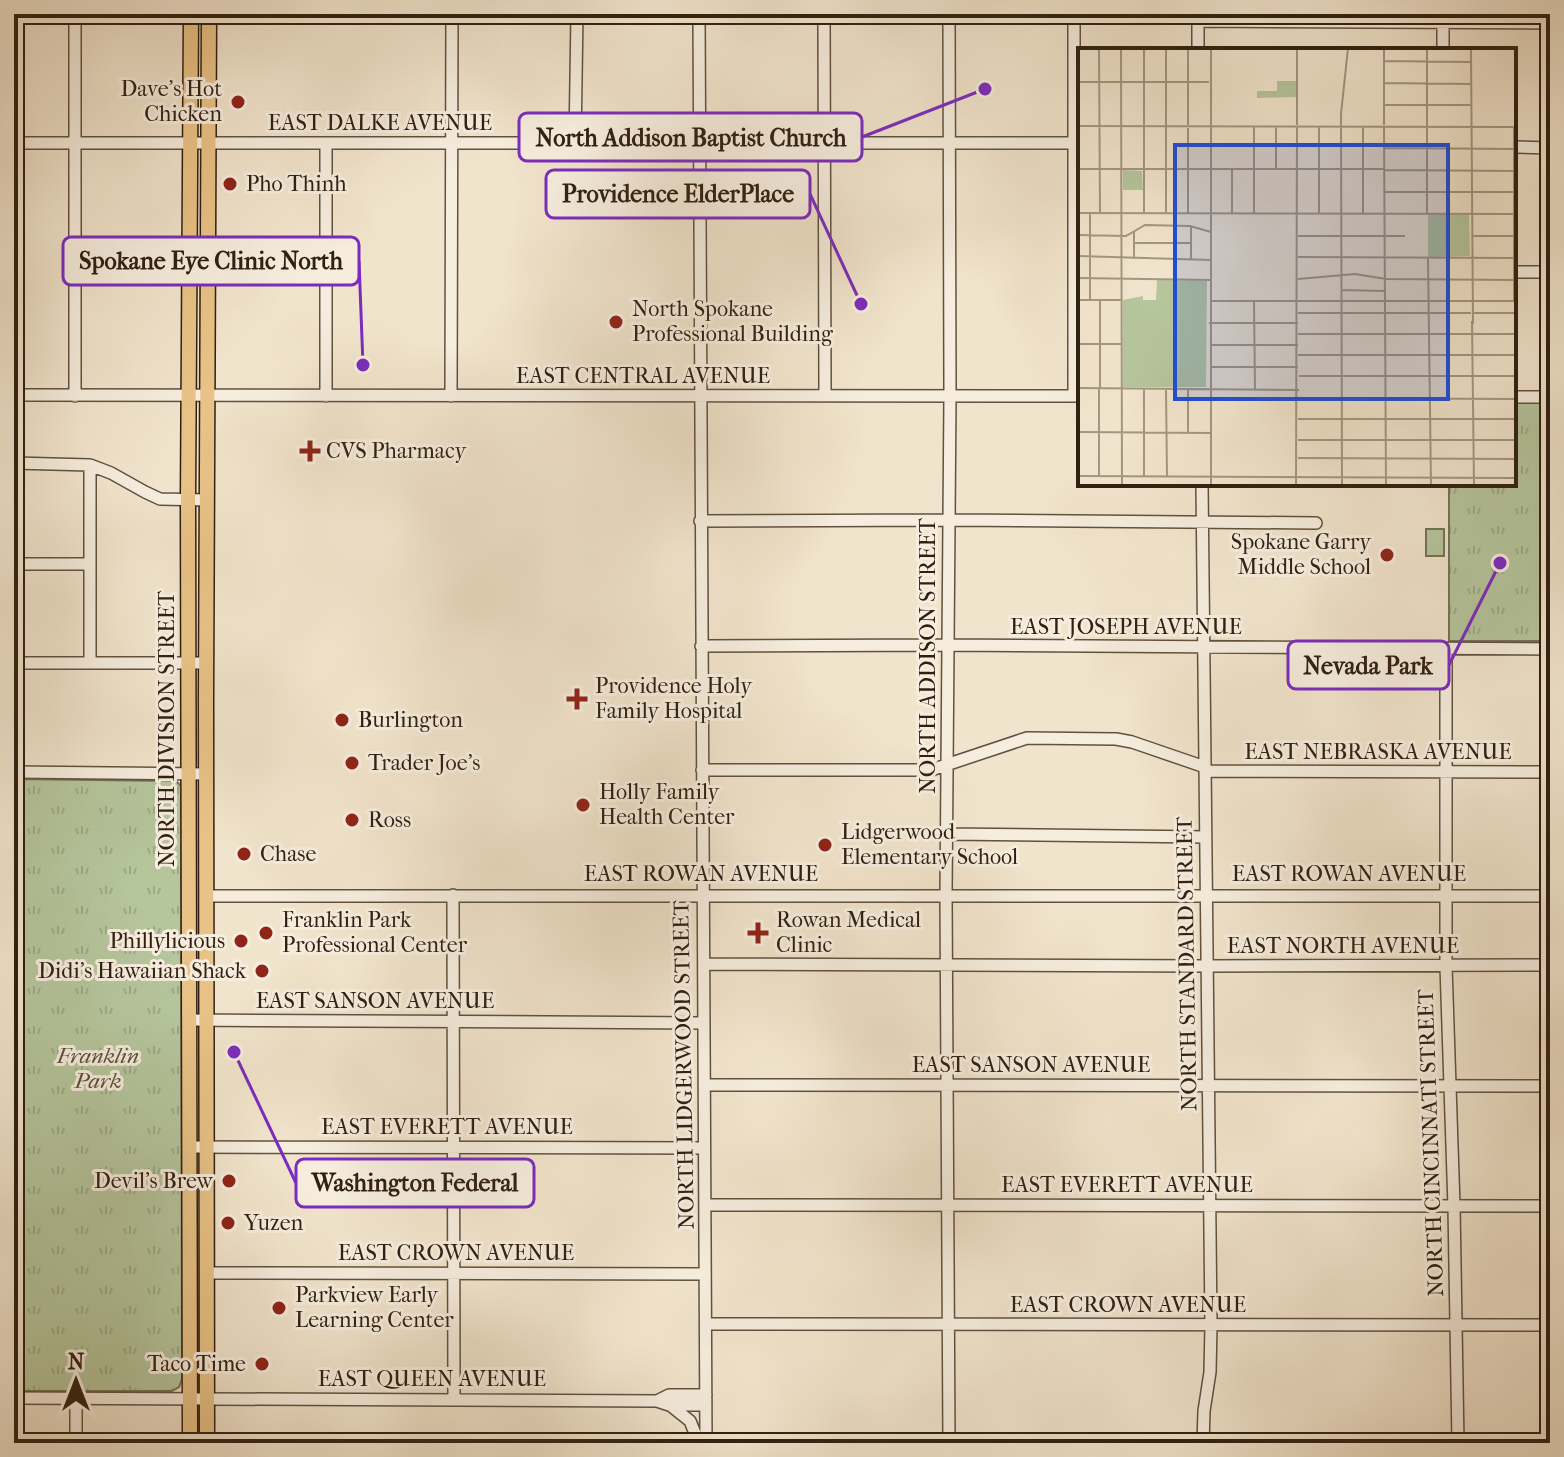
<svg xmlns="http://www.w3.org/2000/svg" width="1564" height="1457" viewBox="0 0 1564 1457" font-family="'IM FELL French Canon',serif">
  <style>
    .green { fill: #b5c59c; stroke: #737257; stroke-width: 2 }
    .park { fill: url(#park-tufts); stroke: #737257; stroke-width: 2 }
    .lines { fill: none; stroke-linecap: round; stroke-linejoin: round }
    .minor-casing { stroke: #615140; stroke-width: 14 }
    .major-casing { stroke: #312012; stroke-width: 17 }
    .minor { stroke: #f6edde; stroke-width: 11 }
    .major { stroke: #e8c286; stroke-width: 14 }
    .poi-dot { fill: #8f2418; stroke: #f6edde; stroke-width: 3 }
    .labels { text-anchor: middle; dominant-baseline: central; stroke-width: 6; stroke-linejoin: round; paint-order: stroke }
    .poi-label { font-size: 22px; fill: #312012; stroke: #f6edde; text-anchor: start }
    .street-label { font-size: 22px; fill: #312012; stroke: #f6edde }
    .park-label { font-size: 22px; font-style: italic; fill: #59523b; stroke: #f6edde }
    .inset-road { fill: none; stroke: #a49682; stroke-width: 2 }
    .view { fill: #1d4ed8; fill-opacity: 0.15; stroke: #1d4ed8; stroke-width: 4 }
    .inset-edge { fill: none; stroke: #312012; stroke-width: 4 }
    .leader { fill: none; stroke: #7b2cbf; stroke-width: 3 }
    .callout-dot { fill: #7b2cbf; stroke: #f6edde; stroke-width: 3 }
    .callout { fill: #f6edde; stroke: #7b2cbf; stroke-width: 3 }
    .callout-label { font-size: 24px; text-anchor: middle; font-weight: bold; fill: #312012 }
  </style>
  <defs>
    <pattern id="park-tufts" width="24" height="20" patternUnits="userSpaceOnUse" patternTransform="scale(2)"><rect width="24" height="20" fill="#b5c59c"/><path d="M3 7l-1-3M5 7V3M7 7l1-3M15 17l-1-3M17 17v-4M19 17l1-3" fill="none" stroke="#9ca985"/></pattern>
  </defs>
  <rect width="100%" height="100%" fill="#f1e4cc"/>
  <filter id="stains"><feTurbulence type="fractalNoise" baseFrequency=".0025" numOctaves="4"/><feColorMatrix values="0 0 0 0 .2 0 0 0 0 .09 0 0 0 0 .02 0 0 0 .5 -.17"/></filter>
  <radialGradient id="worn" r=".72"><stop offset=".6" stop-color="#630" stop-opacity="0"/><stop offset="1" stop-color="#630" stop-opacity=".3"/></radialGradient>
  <path class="green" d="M1426,529H1444V556H1426Z"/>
  <path class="park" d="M1514,402H1550V641H1449V484H1514Z
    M14,779L172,781L177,782L181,786L182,1379L179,1387L172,1391H14Z"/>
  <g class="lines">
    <g class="minor-casing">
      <path id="minor" d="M75,14V396
        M699,14L706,1443
        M824,14L825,396
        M1198,15V50
        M1198,21L1550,23
        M1443,50V14
        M14,143H1080
        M575,143L577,14
        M1514,147L1550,148
        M1514,272H1550
        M14,395L1080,396
        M326,396V143
        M451,396L452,14
        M1074,396V14
        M1514,397H1550
        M14,463L90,465L111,473L145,492L160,499L207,500
        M90,465V663
        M1202,484L1211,1326L1210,1372L1204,1411L1203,1443
        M700,521L949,520L1316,523
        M14,564H90
        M701,646L947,645L1550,649
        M1446,649V966L1454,1206L1458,1443
        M14,663H206
        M702,770H931L1027,738L1116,739L1132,742L1205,767
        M1205,771L1550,772
        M14,772L207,774
        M947,834L1206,837
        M453,895L454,1399
        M207,896H1550
        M704,964L1207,966L1550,965
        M189,1020L703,1023
        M704,1085L1550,1086
        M189,1147L704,1148
        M705,1205L1550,1206
        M207,1273L705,1274
        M706,1324L1550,1325
        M14,1398L657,1401L669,1405H706
        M657,1401L669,1395H706
        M670,1405L690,1421L699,1443
        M76,1443V1399
        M949,1443L946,895L950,396L949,14"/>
    </g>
    <g class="major-casing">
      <path id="major" d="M190,1443L188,500L191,14
        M207,1443L206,698L209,14"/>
    </g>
    <use href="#minor" class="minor"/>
    <use href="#major" class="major"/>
  </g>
  <g class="poi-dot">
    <circle cx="238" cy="102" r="8"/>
    <circle cx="230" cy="184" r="8"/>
    <circle cx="616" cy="322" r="8"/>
    <path d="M306 439h8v8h8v8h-8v8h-8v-8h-8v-8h8z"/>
    <circle cx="1387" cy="555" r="8"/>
    <path d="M573 687h8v8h8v8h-8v8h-8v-8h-8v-8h8z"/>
    <circle cx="342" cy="720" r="8"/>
    <circle cx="352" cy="763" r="8"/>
    <circle cx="583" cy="805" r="8"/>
    <circle cx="352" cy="820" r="8"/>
    <circle cx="825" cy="845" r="8"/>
    <circle cx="244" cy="854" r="8"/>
    <circle cx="266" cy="933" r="8"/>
    <path d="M754 921h8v8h8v8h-8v8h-8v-8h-8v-8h8z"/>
    <circle cx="241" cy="941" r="8"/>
    <circle cx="262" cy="971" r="8"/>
    <circle cx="229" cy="1181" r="8"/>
    <circle cx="228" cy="1223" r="8"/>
    <circle cx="279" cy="1308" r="8"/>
    <circle cx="262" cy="1364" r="8"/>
  </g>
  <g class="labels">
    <g class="poi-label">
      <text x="222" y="89" text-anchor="end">Dave's Hot<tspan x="222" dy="25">Chicken</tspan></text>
      <text x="246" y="184">Pho Thinh</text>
      <text x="632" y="309">North Spokane<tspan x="632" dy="25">Professional Building</tspan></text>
      <text x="326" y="451">CVS Pharmacy</text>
      <text x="1371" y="542" text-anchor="end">Spokane Garry<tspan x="1371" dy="25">Middle School</tspan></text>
      <text x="595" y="686">Providence Holy<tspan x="595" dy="25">Family Hospital</tspan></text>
      <text x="358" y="720">Burlington</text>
      <text x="368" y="763">Trader Joe's</text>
      <text x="599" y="792">Holly Family<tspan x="599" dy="25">Health Center</tspan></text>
      <text x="368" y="820">Ross</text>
      <text x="841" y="832">Lidgerwood<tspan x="841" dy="25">Elementary School</tspan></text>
      <text x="260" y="854">Chase</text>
      <text x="282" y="920">Franklin Park<tspan x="282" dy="25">Professional Center</tspan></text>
      <text x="776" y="920">Rowan Medical<tspan x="776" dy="25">Clinic</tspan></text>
      <text x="225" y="941" text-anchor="end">Phillylicious</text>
      <text x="246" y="971" text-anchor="end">Didi's Hawaiian Shack</text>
      <text x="213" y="1181" text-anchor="end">Devil's Brew</text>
      <text x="244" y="1223">Yuzen</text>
      <text x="295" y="1295">Parkview Early<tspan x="295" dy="25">Learning Center</tspan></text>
      <text x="246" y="1364" text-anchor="end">Taco Time</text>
    </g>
    <g class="street-label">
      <text x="380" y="123">EAST DALKE AVENUE</text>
      <text x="643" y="376">EAST CENTRAL AVENUE</text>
      <text x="1126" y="627">EAST JOSEPH AVENUE</text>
      <text transform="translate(928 656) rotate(-90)">NORTH ADDISON STREET</text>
      <text transform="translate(167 729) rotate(-90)">NORTH DIVISION STREET</text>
      <text x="1378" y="752">EAST NEBRASKA AVENUE</text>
      <text x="701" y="874">EAST ROWAN AVENUE</text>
      <text x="1349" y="874">EAST ROWAN AVENUE</text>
      <text x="1343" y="946">EAST NORTH AVENUE</text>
      <text transform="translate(1187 964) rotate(-91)">NORTH STANDARD STREET</text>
      <text x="375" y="1001">EAST SANSON AVENUE</text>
      <text transform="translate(684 1065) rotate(-91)">NORTH LIDGERWOOD STREET</text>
      <text x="1031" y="1065">EAST SANSON AVENUE</text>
      <text x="447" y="1127">EAST EVERETT AVENUE</text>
      <text transform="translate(1431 1143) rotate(-92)">NORTH CINCINNATI STREET</text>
      <text x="1127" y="1185">EAST EVERETT AVENUE</text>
      <text x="456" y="1253">EAST CROWN AVENUE</text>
      <text x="1128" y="1305">EAST CROWN AVENUE</text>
      <text x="432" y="1379">EAST QUEEN AVENUE</text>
    </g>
    <g class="park-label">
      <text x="98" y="1056">Franklin<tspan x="98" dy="25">Park</tspan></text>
    </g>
  </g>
  <g transform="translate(1078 48)">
    <rect width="438" height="438" fill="#f1e4cc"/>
    <path d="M199,33H218V49L179,50V43H199Z" fill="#b5c59c"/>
    <path d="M45,122L64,123L65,142H45ZM350,167H391L392,208L350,209ZM79,232L129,233L128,339H45V252L65,248V252H78Z" fill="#b5c59c"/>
    <path class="inset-road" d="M21,0L22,165M43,0L44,438M66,0V165M88,0V166M133,0V438M219,0V77M349,0V166M393,0L395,276M306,13L393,14M0,34H131M306,35L393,36M306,57H393M110,77V0M306,77V0M0,78L436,79M241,79V166M285,79V166M306,79L308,438M436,79V254M110,80V166M307,100L438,101M0,121H307M198,122V79M307,122L438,123M307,144H438M0,165L438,166M12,165V252M154,166V122M176,166V79M113,178V212M0,187L48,188L67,177L112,178L133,184M220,188H327M395,188H437M56,195H113M0,208L133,212M220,209L438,210M350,210L353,438M56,211V183M0,230L133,232M220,231L277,226L308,231M308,231L438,232M263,242L308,243M0,252H44M22,252V340M133,253H438M176,253L177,341M220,265H393M396,265H438M394,273L396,438M131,275H220M220,286H438M0,296H44M133,297H220M220,307H438M133,319H220M221,328H438M0,340L221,342M21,340V428M66,341V428M88,341L89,428M220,350L438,351M220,371H438M0,384L133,385M110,385V341M220,392H438M220,410L438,411M0,428L438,430M218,438L219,79M264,438L263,66L270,0"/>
    <path class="view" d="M97,97H370V351H97Z"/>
    <rect width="438" height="438" class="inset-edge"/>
  </g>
  <path class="leader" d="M985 89L862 137M861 304L810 194M363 365L359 261M1500 563L1449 665M234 1052L296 1183"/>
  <g class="callout-dot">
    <circle cx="985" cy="89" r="8"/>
    <circle cx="861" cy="304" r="8"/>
    <circle cx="363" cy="365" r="8"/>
    <circle cx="1500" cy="563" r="8"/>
    <circle cx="234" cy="1052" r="8"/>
  </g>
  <g class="callout">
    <rect x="519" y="113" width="343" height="48" rx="8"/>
    <rect x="546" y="170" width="264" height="48" rx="8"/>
    <rect x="63" y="237" width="296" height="48" rx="8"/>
    <rect x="1288" y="641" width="161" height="48" rx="8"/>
    <rect x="296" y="1159" width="238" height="48" rx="8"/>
  </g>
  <g class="callout-label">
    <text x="691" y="146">North Addison Baptist Church</text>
    <text x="678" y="202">Providence ElderPlace</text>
    <text x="211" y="269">Spokane Eye Clinic North</text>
    <text x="1368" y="674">Nevada Park</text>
    <text x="415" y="1191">Washington Federal</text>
  </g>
  <rect width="1564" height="1457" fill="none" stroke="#f1e4cc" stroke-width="48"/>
  <rect x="16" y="16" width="1532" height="1425" fill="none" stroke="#312012" stroke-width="4"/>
  <rect x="24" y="24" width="1516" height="1409" fill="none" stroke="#312012" stroke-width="2"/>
  <g transform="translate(76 1381)" stroke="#f6edde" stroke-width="6" paint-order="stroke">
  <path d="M0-6L14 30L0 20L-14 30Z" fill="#312012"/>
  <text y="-12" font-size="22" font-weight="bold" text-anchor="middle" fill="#312012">N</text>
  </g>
  <rect width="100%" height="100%" filter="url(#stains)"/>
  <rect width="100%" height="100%" fill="url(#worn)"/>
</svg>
